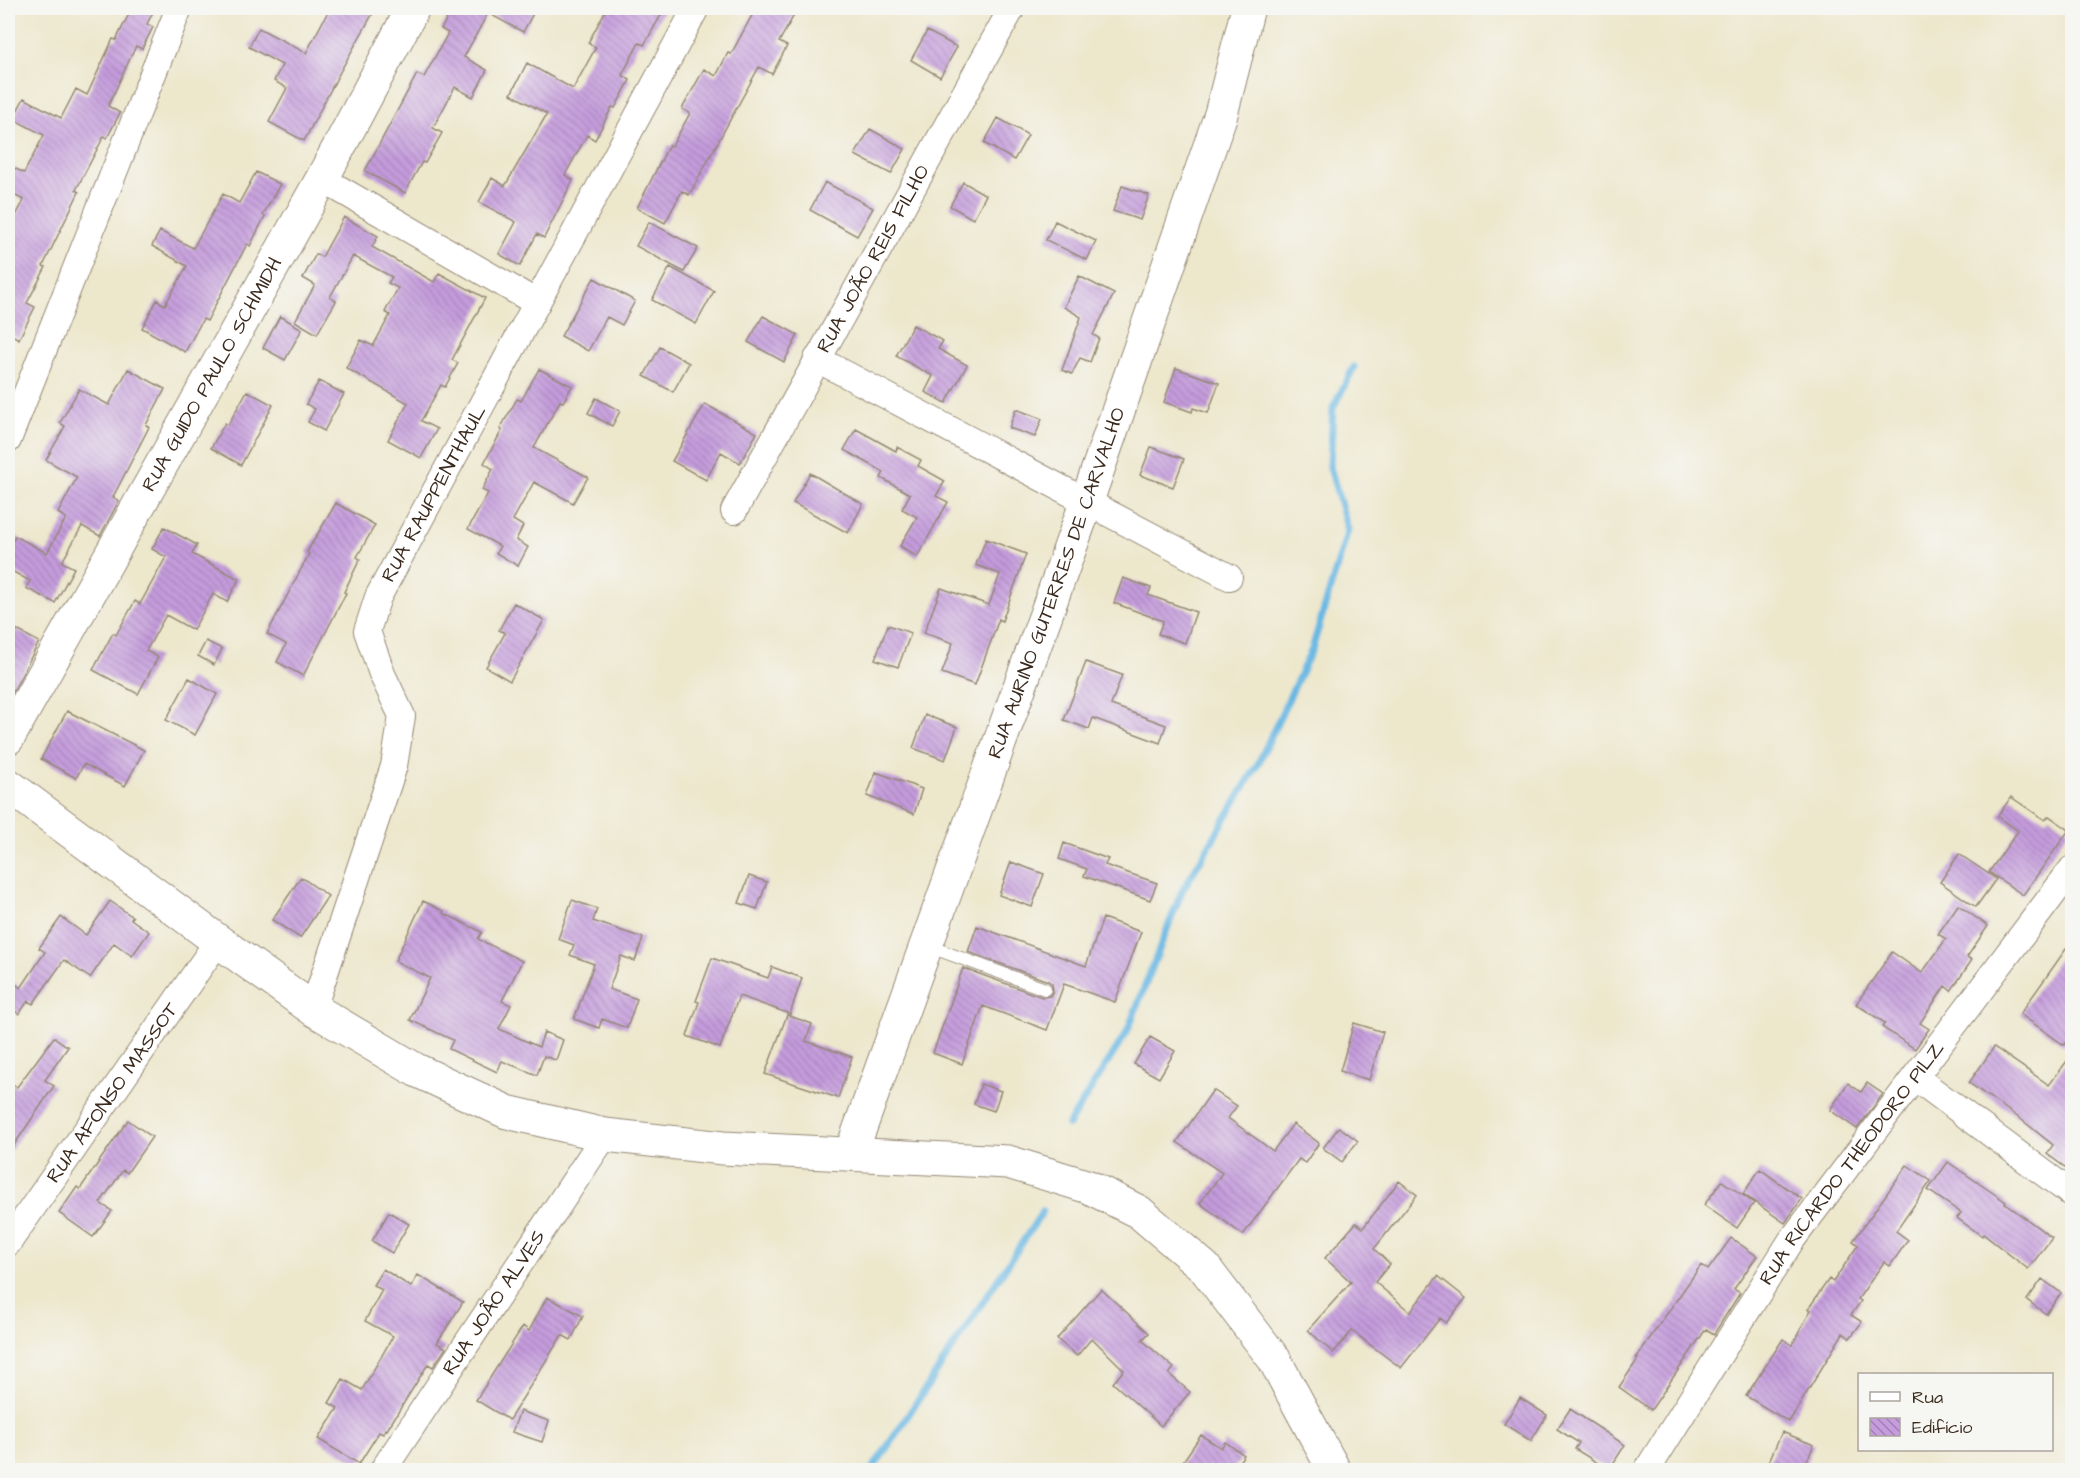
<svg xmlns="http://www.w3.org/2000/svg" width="2080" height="1478" viewBox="0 0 2080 1478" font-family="'Architects Daughter',sans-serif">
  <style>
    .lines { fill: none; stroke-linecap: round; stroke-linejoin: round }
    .stream { stroke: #69b8e3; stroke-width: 7 }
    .building { fill: url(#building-back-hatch) }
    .lane-casing { stroke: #948875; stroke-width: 14 }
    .street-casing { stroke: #948875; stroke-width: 28 }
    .secondary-casing { stroke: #948875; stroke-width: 35 }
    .lane { stroke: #fff; stroke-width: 12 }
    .street { stroke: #fff; stroke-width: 26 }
    .secondary { stroke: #fff; stroke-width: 33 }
    .labels { text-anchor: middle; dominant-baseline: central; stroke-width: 5; stroke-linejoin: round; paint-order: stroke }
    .street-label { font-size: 20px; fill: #3b2a1e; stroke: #f6f6f2 }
  </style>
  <defs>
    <pattern id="building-back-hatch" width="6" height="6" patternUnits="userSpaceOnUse" patternTransform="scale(1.5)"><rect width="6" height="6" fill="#c59cdd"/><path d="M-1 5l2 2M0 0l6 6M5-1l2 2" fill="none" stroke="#a17fb3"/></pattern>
  </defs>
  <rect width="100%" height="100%" fill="#f6f6f2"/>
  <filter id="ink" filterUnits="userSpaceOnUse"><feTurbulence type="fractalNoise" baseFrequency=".0167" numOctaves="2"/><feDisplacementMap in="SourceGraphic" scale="12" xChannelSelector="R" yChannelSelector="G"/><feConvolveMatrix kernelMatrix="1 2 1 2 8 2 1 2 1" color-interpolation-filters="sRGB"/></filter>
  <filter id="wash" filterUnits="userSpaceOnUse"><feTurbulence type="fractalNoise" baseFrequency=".008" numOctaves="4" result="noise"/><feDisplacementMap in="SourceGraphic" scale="24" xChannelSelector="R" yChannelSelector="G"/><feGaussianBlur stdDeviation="1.35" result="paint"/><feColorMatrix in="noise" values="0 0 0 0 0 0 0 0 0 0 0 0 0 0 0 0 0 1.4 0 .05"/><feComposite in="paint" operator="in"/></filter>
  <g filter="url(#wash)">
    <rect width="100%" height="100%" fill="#ede7cc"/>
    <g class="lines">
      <path class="stream" d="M1068,1125L1127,1032L1182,891L1258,764L1312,649L1348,530L1330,467L1333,408L1354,367
        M872,1470L1043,1211"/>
    </g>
    <g id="blocks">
      <path class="building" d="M132,8H155L147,24L153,27L142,49L136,46L108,106L120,113L107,138L104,136L76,190L79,192L43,266L46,267L27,303L35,307L19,339L10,334L8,339V231L24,200L8,192V165L24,173L44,135L13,119L24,98L61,118L76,89L87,95L113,39L116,40Z
        M330,8H362L373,13L340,72L304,141L269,122L287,88L274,81L282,65L249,47L259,28L306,53Z
        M453,8H536L523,32L488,13L464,57L487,70L473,97L455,87L433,128L442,133L425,163L422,162L405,193L365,171L417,74L424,77L448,33L441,29Z
        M607,8H665L644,45L639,43L622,75L630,80L615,108L612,107L595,140L587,135L565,175L573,180L544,238L537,234L520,266L499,254L516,222L479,202L492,178L505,186L547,114L511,94L527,63L573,89L596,47L588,43Z
        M756,8H798L779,42L787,46L772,74L759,67L689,195L682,191L665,223L637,208L669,145L672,146L690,113L682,109L704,69L716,76L728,53L731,54Z
        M927,31L957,47L940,77L911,60Z
        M998,118L1028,135L1014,160L984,143Z
        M870,129L905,149L891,174L855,155Z
        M256,172L280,184L263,215L265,216L250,246L247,244L207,321L203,319L185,352L142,328L157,300L165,305L187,266L152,246L160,231L193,248L223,194L239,203Z
        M825,182L873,208L857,236L810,210Z
        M963,182L986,195L973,219L950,206Z
        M1122,186L1149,195L1140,220L1113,211Z
        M344,217L378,236L372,247L434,282L439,273L485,298L452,360L458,363L445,387L441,385L421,421L437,429L421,458L388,440L408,403L346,368L361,340L373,346L390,315L385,312L398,288L388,283L392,277L353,256L330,297L336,301L317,334L295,321L315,285L303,278L316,254L322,257Z
        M1055,221L1096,241L1087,260L1046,240Z
        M649,222L698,248L684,272L636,246Z
        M670,267L714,291L696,324L652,300Z
        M1079,276L1114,294L1093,335L1099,338L1090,362L1080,358L1072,374L1062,370L1081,317L1064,307Z
        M594,278L635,301L622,325L607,317L588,351L561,336Z
        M280,316L302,329L285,360L263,348Z
        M763,316L798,335L784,362L748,342Z
        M913,325L943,341L938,349L967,365L946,403L925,392L933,376L896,356Z
        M660,347L689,363L673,392L644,376Z
        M1176,368L1219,383L1208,413L1193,408L1192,412L1164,402Z
        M128,369L165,389L146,425L149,427L113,497L119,501L100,536L82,526L62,562L74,568L55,603L26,588L30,581L8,569V550L15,536L47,553L66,518L58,513L77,477L46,460L65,426L60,423L79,389L109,405Z
        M539,369L572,386L563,402L560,401L534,448L588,477L573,503L534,482L513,520L523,526L516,540L528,547L518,566L496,553L500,546L468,529L488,493L482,490L493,469L484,463L502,430L500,429L517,399L521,401Z
        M319,381L344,394L324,431L308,422L315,409L306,404Z
        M247,391L273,405L241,465L211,448L225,423L228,425Z
        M596,398L620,411L612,426L588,413Z
        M705,404L757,433L740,463L721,452L706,480L672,461Z
        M1016,409L1042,419L1035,437L1009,428Z
        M856,429L896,451L897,447L921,460L918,466L945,481L936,496L948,502L917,557L900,546L917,517L902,509L910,494L881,478L884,472L844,450Z
        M1151,447L1184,459L1173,487L1140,475Z
        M810,473L863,504L848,533L793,503Z
        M336,503L375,525L357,557L360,559L344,592L346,593L303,676L277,662L286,644L267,634L309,554L307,552Z
        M164,527L197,545L192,554L239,579L227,602L213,594L193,630L166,615L146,651L158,657L138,694L93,670L113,633L116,635L135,601L140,604L166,557L152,549Z
        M986,539L1026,554L1002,621L999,619L975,685L942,673L953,643L924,633L941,588L989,605L1000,574L976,565Z
        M1123,578L1151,588L1148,595L1196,612L1185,643L1158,634L1163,621L1114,603Z
        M514,603L544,620L510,681L486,667L505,633L499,630Z
        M8,625L39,642L8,701Z
        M888,625L911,633L898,667L875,659Z
        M206,641L222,649L214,665L198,656Z
        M1086,662L1122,675L1111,705L1166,725L1160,743L1093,718L1089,729L1064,720Z
        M189,678L217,694L195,735L166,720Z
        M67,711L144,750L125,786L84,764L76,778L41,759Z
        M925,715L957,727L945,760L913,748Z
        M876,772L922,789L914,814L867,796Z
        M2011,797L2045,820L2049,816L2069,830L2023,895L1989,872L2018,831L1998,816Z
        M1064,843L1108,859L1105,865L1157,883L1150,900L1084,876L1087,869L1059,859Z
        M1959,854L1996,879L1976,907L1940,882Z
        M1011,862L1044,874L1032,907L999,895Z
        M749,876L767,882L757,909L739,903Z
        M301,877L328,896L300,938L272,920Z
        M572,900L597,909L593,921L643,938L635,961L621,956L609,989L637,999L627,1028L602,1019L599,1028L574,1019L594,964L570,955L574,945L558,939Z
        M110,901L133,917L131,919L149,932L132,956L114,943L90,978L64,960L33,1004L28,1001L19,1014L8,1006V992L14,983L21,988L45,952L39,948L61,917L86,935Z
        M423,901L444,911L443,913L482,932L478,939L522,961L502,1001L511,1005L499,1029L539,1047L544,1032L563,1040L556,1060L544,1056L537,1075L502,1061L497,1072L449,1049L453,1040L410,1020L430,978L395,961Z
        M1958,905L1988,926L1967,957L1972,960L1951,991L1945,986L1920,1023L1929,1029L1915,1049L1882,1027L1885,1023L1856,1004L1892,952L1922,973L1946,939L1938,934Z
        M1103,918L1141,932L1115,1002L1064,984L1047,1030L983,1006L962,1064L933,1053L963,968L1042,997L1050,996L1053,991L1052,984L1048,981L968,952L977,926L1086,966Z
        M2073,939V1033L2064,1045L2020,1014Z
        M712,958L768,978L772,967L802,978L790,1014L739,996L720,1048L687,1036L699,1002L696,1001Z
        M787,1015L812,1024L806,1041L852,1057L838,1098L765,1074Z
        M1354,1023L1383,1032L1369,1080L1340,1071Z
        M54,1037L68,1047L45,1080L54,1086L8,1154V1081L17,1087Z
        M1150,1037L1175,1051L1159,1078L1134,1064Z
        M1994,1047L2049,1085L2073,1053V1173L2047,1154L2053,1145L2022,1120L1969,1083Z
        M1848,1083L1861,1092L1867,1083L1883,1094L1857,1129L1830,1110Z
        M981,1084L1001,1091L994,1111L974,1104Z
        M1213,1090L1237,1106L1228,1118L1273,1151L1293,1124L1319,1143L1305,1163L1299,1159L1243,1235L1200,1203L1222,1173L1177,1142Z
        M128,1120L152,1137L127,1173L123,1170L100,1203L112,1211L93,1237L59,1213L77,1187L80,1189Z
        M1339,1127L1358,1141L1342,1162L1323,1148Z
        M1948,1162L2006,1202L2005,1203L2052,1238L2028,1269L1983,1234L1982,1236L1957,1218L1961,1213L1928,1190Z
        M1907,1165L1931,1181L1896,1231L1908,1240L1890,1266L1884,1262L1858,1299L1861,1301L1851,1315L1862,1322L1850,1338L1843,1333L1789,1422L1746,1396L1783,1339L1792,1345L1811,1310L1808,1309L1829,1279L1833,1282L1858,1245L1853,1241Z
        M1760,1169L1802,1199L1785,1223L1743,1194Z
        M1399,1181L1417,1195L1374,1249L1390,1264L1375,1282L1410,1312L1438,1276L1466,1298L1446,1323L1440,1318L1401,1368L1352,1331L1333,1353L1308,1330L1351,1282L1325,1258L1356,1223L1363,1228Z
        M1722,1181L1754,1203L1737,1228L1704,1205Z
        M389,1212L409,1224L392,1253L372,1241Z
        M1731,1238L1757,1256L1734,1289L1740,1293L1714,1334L1706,1329L1651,1410L1619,1387L1638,1359L1636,1358L1701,1265L1708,1270Z
        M383,1269L411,1287L418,1275L463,1302L437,1343L446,1348L433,1367L428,1364L387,1430L385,1429L383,1434L379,1432L359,1464L318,1439L338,1408L329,1403L343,1379L362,1390L393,1336L365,1321L382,1290L373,1285Z
        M2042,1279L2061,1293L2046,1314L2027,1300Z
        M1101,1289L1149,1333L1142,1340L1174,1368L1169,1374L1190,1392L1161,1426L1113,1383L1124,1370L1092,1338L1077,1356L1057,1339Z
        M547,1297L583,1316L571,1340L562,1335L509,1420L476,1400L523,1326L529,1331Z
        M1520,1398L1547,1415L1531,1441L1504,1424Z
        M1570,1409L1625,1445L1609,1470L1575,1449L1579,1443L1557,1429Z
        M520,1411L549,1421L542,1442L512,1432Z
        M1782,1432L1814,1445L1803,1470H1765Z
        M1201,1435L1221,1448L1225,1442L1244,1455L1233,1470H1177Z"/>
    </g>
  </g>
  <g filter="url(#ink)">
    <use href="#blocks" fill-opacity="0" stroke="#948875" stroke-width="1.5"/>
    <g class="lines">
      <g class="lane-casing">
        <path id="lane" d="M928,946L1045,989"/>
      </g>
      <g class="street-casing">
        <g id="street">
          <path d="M322,179L537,303"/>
          <path d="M817,359L1229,577"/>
          <path d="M8,440L179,8"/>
          <path id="s1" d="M734,511L1012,8"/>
          <path id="s2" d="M313,1009L394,766L402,716L382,674L367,631L378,597L696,8"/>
          <path d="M1916,1078L2072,1194"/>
          <path id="s3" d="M8,1243L218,941"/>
          <path id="s4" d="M383,1470L605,1135"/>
          <path id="s5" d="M1647,1470L1791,1241L2072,869"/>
        </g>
      </g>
      <g class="secondary-casing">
        <g id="secondary">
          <path id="s6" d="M8,738L322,179L413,8"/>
          <path d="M8,785L218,941L313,1009L416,1070L507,1112L605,1135L723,1148L1008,1162L1089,1187L1139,1212L1204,1267L1274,1359L1334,1470"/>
          <path id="s7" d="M851,1153L1087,501L1221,114L1248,8"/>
        </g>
      </g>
      <use href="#lane" class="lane"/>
      <use href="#street" class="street"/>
      <use href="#secondary" class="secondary"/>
    </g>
  </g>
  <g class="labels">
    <g class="street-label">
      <text stroke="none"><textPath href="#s1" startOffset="288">RUA JOÃO REIS FILHO</textPath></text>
      <text stroke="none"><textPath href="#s6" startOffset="417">RUA GUIDO PAULO SCHMIDH</textPath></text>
      <text stroke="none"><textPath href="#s2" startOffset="552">RUA RAUPPENTHAUL</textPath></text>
      <text stroke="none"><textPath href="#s7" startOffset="606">RUA AURINO GUTERRES DE CARVALHO</textPath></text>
      <text stroke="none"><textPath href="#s3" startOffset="183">RUA AFONSO MASSOT</textPath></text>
      <text stroke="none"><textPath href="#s5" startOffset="369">RUA RICARDO THEODORO PILZ</textPath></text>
      <text stroke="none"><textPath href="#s4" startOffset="201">RUA JOÃO ALVES</textPath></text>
    </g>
  </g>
  <rect width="2080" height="1478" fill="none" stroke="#f6f6f2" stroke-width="30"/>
  <rect x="1858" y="1373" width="195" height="78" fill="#f6f6f2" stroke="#aba49d" stroke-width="1.5"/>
  <rect x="1870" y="1392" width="30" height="9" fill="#ffffff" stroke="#aba49d" stroke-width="1.5"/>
  <text x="1912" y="1403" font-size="18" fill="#3b2a1e">Rua</text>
  <rect x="1870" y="1418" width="30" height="18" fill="url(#building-back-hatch)" stroke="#aba49d" stroke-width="1.5"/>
  <text x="1912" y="1433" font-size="18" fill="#3b2a1e">Edifício</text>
</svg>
